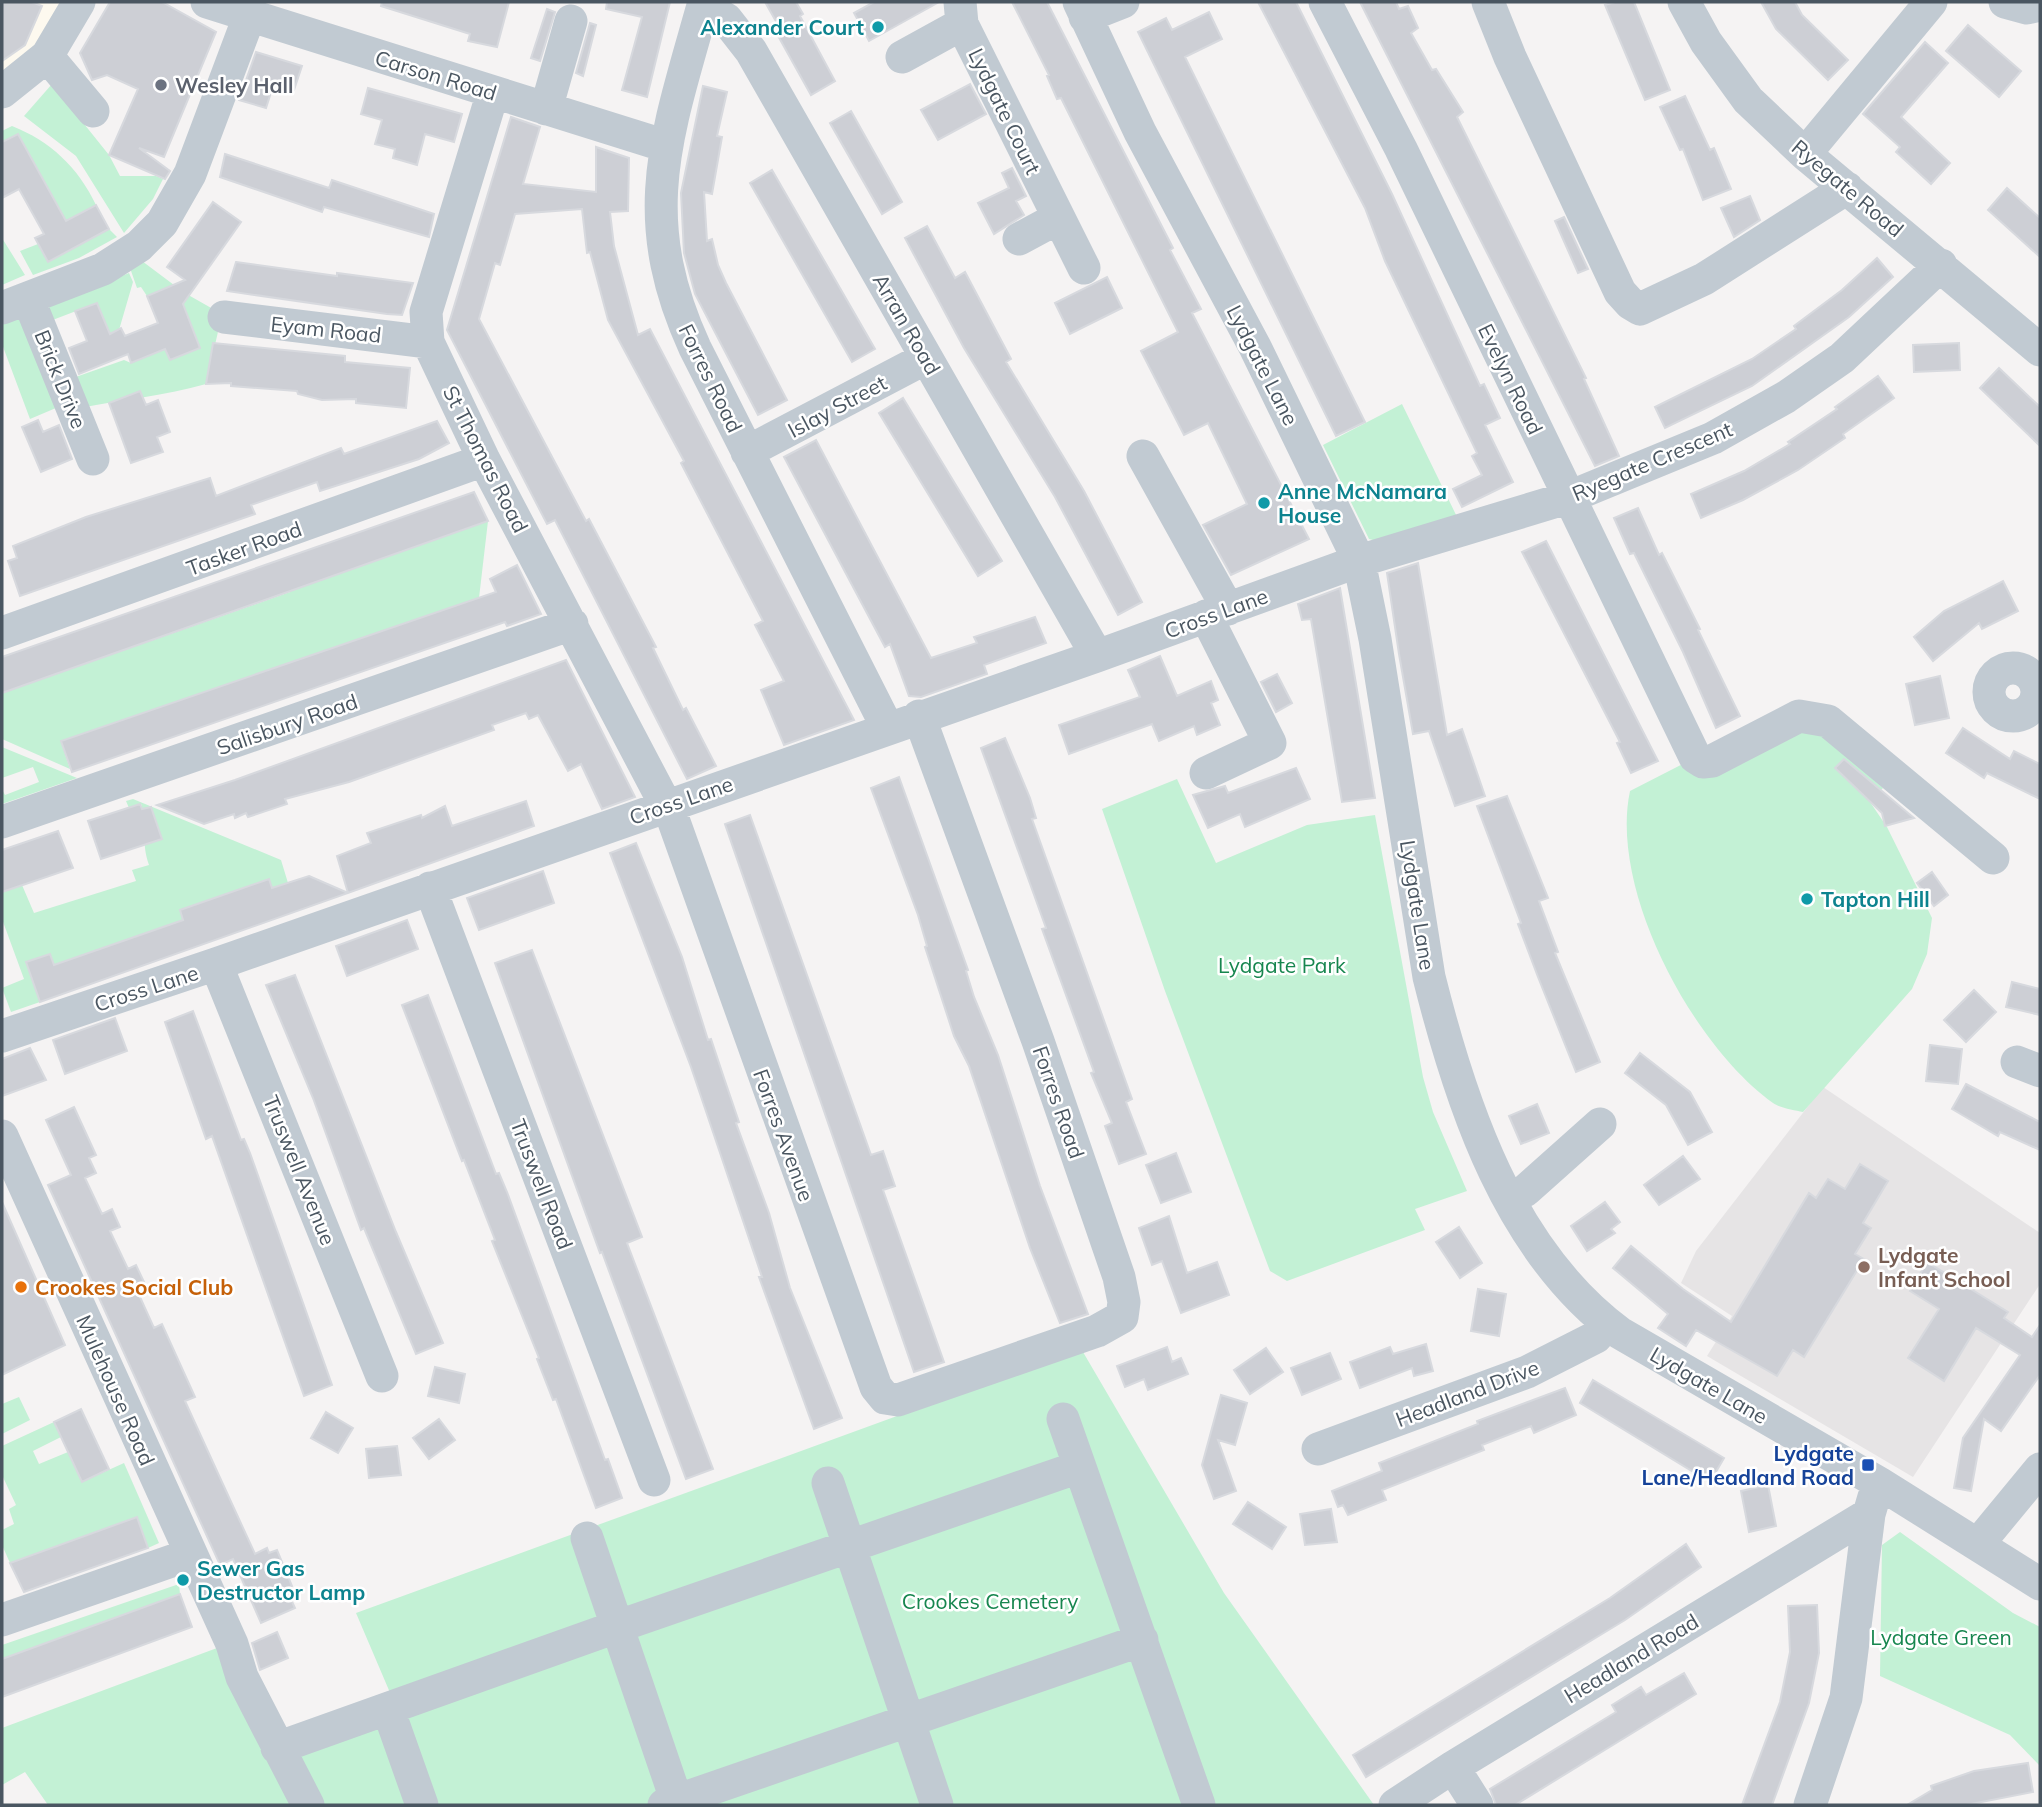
<svg xmlns="http://www.w3.org/2000/svg" width="2042" height="1807" viewBox="0 0 2042 1807" font-family="Mulish,sans-serif">
  <style>
    .commercial { fill: #fdf9ef }
    .education { fill: #e6e4e5 }
    .green { fill: #c3f1d5 }
    .building { fill: #cdcfd5; stroke: #d7d9de; stroke-width: 2 }
    .lines { fill: none; stroke-linecap: round; stroke-linejoin: round }
    .minor { stroke: #c1cad2; stroke-width: 33 }
    .culture-dot { fill: #0f9aa8; stroke: #fff; stroke-width: 2.5 }
    .worship-dot { fill: #6b7280; stroke: #fff; stroke-width: 2.5 }
    .education-dot { fill: #8d6e63; stroke: #fff; stroke-width: 2.5 }
    .food-dot { fill: #e8710a; stroke: #fff; stroke-width: 2.5 }
    .transit-dot { fill: #1a4fb4; stroke: #fff; stroke-width: 2.5 }
    .labels { text-anchor: middle; dominant-baseline: central; stroke-width: 5; stroke-linejoin: round; paint-order: stroke }
    .culture-label { font-size: 21px; font-weight: bold; fill: #0d838f; stroke: #fff; text-anchor: start }
    .street-label { font-size: 21px; fill: #4a5661; stroke: #fff }
    .worship-label { font-size: 21px; font-weight: bold; fill: #5b616d; stroke: #fff; text-anchor: start }
    .park-label { font-size: 21px; fill: #17864f; stroke: #fff }
    .education-label { font-size: 21px; font-weight: bold; fill: #785e54; stroke: #fff; text-anchor: start }
    .food-label { font-size: 21px; font-weight: bold; fill: #c56008; stroke: #fff; text-anchor: start }
    .transit-label { font-size: 21px; font-weight: bold; fill: #164399; stroke: #fff; text-anchor: end }
  </style>
  <rect width="100%" height="100%" fill="#f5f3f3"/>
  <path class="commercial" d="M2,2H76L2,92Z"/>
  <path class="education" d="M1823,1087L2040,1233V1284L1913,1477L1707,1356L1732,1316L1681,1283L1696,1251Z"/>
  <path class="green" d="M52,84L109,155L120,176H156L163,179L153,199L124,233L76,156L24,116Z
    M12,126C50,141 78,167 96,205L66,221L18,134L2,142V131Z
    M109,229L117,237L79,258L33,275L20,251L38,244L48,262Z
    M2,238L25,275L2,285Z
    M138,258L174,285L147,296L141,287L137,288L130,268Z
    M129,273L133,282L119,330L110,333L97,303L50,321L47,312L50,305Z
    M176,288L213,309L223,310L206,384C165,396 123,399 80,408L70,379L124,360L131,363L165,349L170,360L200,348Z
    M25,312L63,405L30,419L2,344V320Z
    M1402,404L1459,521L1377,541L1369,539L1323,445Z
    M488,521L479,598L61,742L70,769L2,739V693L290,592L298,581Z
    M1792,708L1883,788L1870,802L1887,827L1932,918L1927,954L1912,989L1803,1112C1794,1110 1780,1108 1773,1103C1692,1045 1609,889 1630,791Z
    M2,747L77,778L2,804V789L5,795L39,782L33,767L2,778Z
    M1177,779L1216,863L1307,825L1375,815L1423,1077L1433,1112L1467,1191L1415,1209L1425,1230L1287,1281L1270,1271L1165,991L1102,809Z
    M133,799L281,860L288,883L272,889L268,879L180,910L183,920L54,965L50,954L27,962L40,1002L11,1012L2,988L24,979L2,919V892L22,885L34,913L136,881L132,870L149,865C140,840 149,828 141,804L129,808L126,801Z
    M1083,1352L1224,1593L1374,1805H317L288,1744L391,1695L356,1613L982,1385Z
    M19,1397L30,1420L2,1434V1404Z
    M54,1422L61,1437L33,1451L39,1464L68,1452L82,1482L124,1463L159,1543L148,1548L136,1517L10,1563L2,1545V1530L14,1524L9,1509L16,1505L2,1475V1446Z
    M1900,1532L2013,1613L2040,1627V1766L2010,1735L1880,1676L1882,1545Z
    M179,1584L180,1594L2,1659V1645Z
    M217,1648L297,1805H48L25,1772L2,1785V1728Z"/>
  <path class="building" d="M2,2H32L42,6L25,45L2,61Z
    M110,2H162L216,32L164,157L139,148L170,171L165,179L109,155L138,89L107,75L92,80L80,53Z
    M382,2H509L497,47L468,41L470,34L381,6Z
    M607,2H670L647,97L622,90L642,17L606,9Z
    M765,2H796L803,14L800,16L835,81L811,95L777,34L782,32Z
    M874,2H939L869,41L854,13Z
    M1012,2H1047L1173,248L1170,250L1201,309L1192,313L1309,539L1231,575L1203,525L1247,504L1208,423L1184,435L1141,351L1178,332L1061,98L1057,99L1047,76L1049,75Z
    M1258,2H1296L1392,194L1480,386L1484,384L1500,418L1485,425L1513,482L1462,507L1453,489L1482,475L1472,456L1477,453L1385,261L1365,208Z
    M1360,2H1396L1399,9L1408,6L1418,28L1411,33L1432,70L1436,69L1463,112L1457,117L1586,378L1584,379L1619,456L1595,466Z
    M1615,2H1634L1670,90L1645,100L1605,5Z
    M1761,2H1795L1802,15L1848,60L1828,80L1776,29Z
    M547,9L555,12L540,61L531,58Z
    M1209,12L1222,39L1185,57L1365,422L1336,436L1138,32L1166,18L1172,30Z
    M590,23L596,25L583,76L576,73Z
    M1968,25L2021,71L1999,97L1946,51Z
    M1925,42L1948,63L1901,117L1950,163L1931,184L1896,152L1900,147L1863,114Z
    M256,52L302,66L294,90L274,83L266,108L239,100Z
    M970,84L986,114L938,140L921,110Z
    M703,86L727,92L717,136L722,137L712,194L704,192L707,241L712,239L718,265L726,283L787,400L758,415L695,294L684,253L681,193Z
    M368,88L462,114L454,142L425,134L417,165L393,158L395,149L375,144L382,120L361,114Z
    M1685,96L1710,150L1714,148L1731,189L1703,200L1683,149L1680,150L1660,107Z
    M851,111L902,202L882,214L830,123Z
    M511,117L540,127L523,184L596,192V147L629,158L628,211L610,212L614,246L638,335L650,329L854,720L784,745L761,690L784,681L755,625L763,621L681,463L684,461L608,320L590,252L587,253L582,209L515,214L500,265L495,263L479,319L586,521L589,519L656,647L653,648L683,710L686,708L716,766L687,779L555,520L547,524L447,330Z
    M18,134L66,221L96,205L109,229L48,262L35,238L44,234L19,189L2,198V142Z
    M225,154L329,188L332,180L434,214L429,237L324,207L322,212L220,177Z
    M1012,168L1026,196L1016,201L1024,215L994,234L978,203L1009,188L1002,173Z
    M772,170L875,349L852,362L750,183Z
    M2007,188L2040,218V257L1988,210Z
    M1750,196L1760,220L1734,237L1721,208Z
    M213,202L241,222L183,304L200,348L170,360L165,349L131,363L128,354L79,374L69,348L87,341L75,311L97,303L110,334L121,328L125,336L158,323L147,296L185,280L167,267Z
    M1564,217L1588,269L1578,273L1555,221Z
    M927,226L955,278L965,272L1011,359L1006,362L1084,491L1142,602L1118,615L1055,497L964,348L905,238Z
    M1877,258L1893,277L1849,317L1752,386L1665,428L1655,407L1752,359L1796,329L1794,326L1842,290Z
    M236,262L337,276V273L413,283L402,315L387,314L227,291Z
    M1107,277L1122,308L1070,334L1055,303Z
    M213,343L345,356V362L410,368L406,408L356,403V399L322,400L298,394L297,391L231,386V383L206,384Z
    M1959,343L1960,370L1914,372L1913,345Z
    M1999,368L2040,407V446L1980,388Z
    M1878,376L1894,398L1843,434L1845,438L1798,470L1743,500L1701,518L1691,494L1744,471L1790,444L1788,442L1837,409L1835,407Z
    M140,391L146,405L158,400L170,432L157,437L163,452L131,463L109,403Z
    M903,398L1002,561L978,576L879,413Z
    M38,420L43,432L59,425L72,459L41,472L22,427Z
    M437,421L449,443L419,459L320,491L317,482L251,505L255,514L20,596L8,561L17,558L13,546L86,517L210,478L216,496L341,448L344,454Z
    M816,440L931,658L977,643L974,637L1035,617L1046,643L984,665L987,674L921,697L909,696L890,644L885,647L784,457Z
    M474,492L488,521L2,693V657Z
    M1638,508L1659,555L1662,553L1700,629L1698,630L1740,716L1716,728L1683,652L1634,553L1630,554L1614,518Z
    M1546,541L1658,761L1631,773L1617,743L1620,742L1522,552Z
    M1418,563L1447,735L1462,729L1485,796L1455,806L1429,731L1413,734L1399,654L1387,573Z
    M517,565L541,614L507,626L505,622L72,772L61,741L496,592L490,579Z
    M2003,581L2018,611L1982,629L1979,623L1933,661L1914,637L1944,611Z
    M1340,588L1375,798L1342,802L1311,619L1302,620L1298,604Z
    M1160,656L1177,696L1211,681L1218,700L1211,703L1220,725L1197,735L1194,726L1159,741L1152,724L1069,754L1059,725L1140,697L1128,670Z
    M566,660L635,797L602,809L581,764L568,771L538,715L529,719L526,713L492,725L494,730L349,782L285,799L287,804L248,817L246,813L235,818L234,814L204,824L157,805L235,780Z
    M1277,674L1292,703L1276,712L1261,682Z
    M1940,676L1949,718L1915,725L1906,684Z
    M1963,728L2010,759L2014,751L2040,764V799L1987,773L1984,778L1946,753Z
    M1005,738L1030,798L1036,818L1032,819L1132,1099L1126,1102L1146,1154L1119,1164L1105,1126L1112,1123L1091,1073L1094,1072L1042,929L1046,928L981,748Z
    M1844,759L1908,813L1914,818L1885,826L1882,813L1835,768Z
    M1296,768L1310,799L1245,827L1240,814L1208,828L1193,795L1225,786L1228,793Z
    M899,777L968,970L966,971L974,997L998,1055L1040,1186L1088,1314L1060,1323L1030,1248L969,1066L954,1036L925,947L927,946L918,915L871,788Z
    M1507,796L1548,898L1539,901L1558,952L1555,953L1600,1062L1576,1072L1538,977L1518,924L1521,923L1477,806Z
    M526,801L534,826L348,893L337,856L371,843L367,833L421,815L422,818L445,806L452,826Z
    M140,804L142,809L151,807L162,839L101,859L88,821Z
    M750,815L871,1155L883,1151L895,1186L883,1190L944,1362L914,1372L725,824Z
    M58,831L73,868L2,892V850Z
    M636,843L682,957L708,1040L711,1039L724,1078L739,1122L736,1123L769,1213L790,1288L842,1418L814,1429L759,1277H762L691,1067L610,853Z
    M543,871L554,903L479,930L467,898Z
    M1932,872L1948,895L1934,906L1917,883Z
    M309,876L348,893L40,1002L26,962L50,954L54,965L183,920L180,910L269,879L272,888Z
    M407,920L418,949L347,976L336,946Z
    M532,950L642,1237L627,1243L713,1469L686,1479L602,1252L600,1253L495,963Z
    M295,975L396,1232L443,1343L416,1354L364,1228L361,1230L313,1098L266,985Z
    M2012,982L2040,989V1015L2006,1007Z
    M1974,990L1996,1012L1966,1042L1944,1020Z
    M428,995L496,1174L499,1173L507,1192L605,1460L608,1459L622,1498L596,1508L556,1399L553,1400L537,1359L539,1358L492,1241L495,1240L464,1160L462,1161L402,1005Z
    M193,1011L241,1140L244,1139L250,1153L332,1385L304,1396L212,1136L206,1139L165,1022Z
    M115,1018L127,1051L65,1074L53,1040Z
    M1930,1045L1962,1049L1958,1084L1926,1081Z
    M30,1048L46,1080L2,1096V1059Z
    M1640,1053L1690,1092L1712,1132L1688,1145L1666,1105L1625,1073Z
    M1966,1084L2040,1122V1150L2000,1132L1998,1136L1952,1109Z
    M1537,1104L1549,1133L1521,1144L1509,1116Z
    M74,1107L96,1155L89,1158L96,1173L85,1178L102,1214L112,1209L120,1227L110,1231L128,1269L136,1265L144,1282L135,1286L154,1328L162,1324L195,1397L185,1401L216,1469L255,1554L267,1548L269,1553L277,1550L292,1586L286,1589L295,1608L261,1623L233,1559L220,1565L48,1185L71,1175L46,1120Z
    M1176,1153L1191,1192L1161,1203L1146,1165Z
    M1683,1156L1700,1179L1659,1205L1644,1185Z
    M1860,1164L1888,1181L1863,1223L1871,1228L1855,1254L1864,1259L1804,1357L1793,1350L1777,1376L1696,1330L1686,1346L1658,1328L1668,1314L1613,1268L1631,1246L1683,1289L1731,1322L1809,1193L1816,1198L1828,1179L1845,1189Z
    M2,1202L65,1345L2,1375Z
    M1605,1202L1620,1222L1611,1229L1615,1233L1587,1251L1571,1226Z
    M1169,1216L1187,1273L1217,1262L1229,1295L1181,1313L1162,1261L1152,1265L1139,1228Z
    M1459,1227L1482,1263L1460,1278L1436,1242Z
    M1927,1262L2008,1312L2004,1318L2032,1337L2040,1325V1375L2001,1431L1984,1419L1971,1491L1954,1488L1963,1438L2020,1355L1976,1328L1944,1381L1908,1358L1939,1309L1910,1291Z
    M1478,1289L1506,1294L1499,1336L1471,1331Z
    M1426,1344L1433,1371L1414,1376L1412,1368L1360,1388L1350,1362L1390,1347L1393,1354Z
    M1167,1347L1172,1362L1181,1358L1188,1374L1148,1390L1144,1379L1125,1387L1117,1366Z
    M1266,1348L1283,1372L1250,1394L1234,1370Z
    M1330,1353L1341,1379L1302,1395L1291,1368Z
    M435,1367L465,1374L459,1403L428,1396Z
    M1593,1380L1724,1458L1710,1482L1580,1403Z
    M1565,1388L1576,1415L1534,1433L1531,1426L1482,1445L1484,1450L1382,1490L1386,1500L1348,1515L1343,1505L1338,1507L1332,1491L1382,1471L1379,1463L1478,1424L1477,1421Z
    M1221,1395L1247,1403L1235,1445L1218,1440L1236,1491L1214,1499L1202,1465Z
    M81,1409L109,1469L82,1482L54,1422Z
    M326,1412L353,1428L338,1453L311,1438Z
    M439,1419L455,1440L429,1459L413,1438Z
    M397,1446L401,1475L369,1478L366,1449Z
    M1768,1485L1776,1526L1749,1532L1741,1491Z
    M1248,1502L1286,1527L1272,1549L1233,1524Z
    M1331,1509L1337,1542L1305,1545L1300,1514Z
    M137,1517L148,1548L24,1592L10,1563Z
    M1686,1544L1701,1567L1625,1620L1366,1777L1353,1755L1610,1598Z
    M180,1594L192,1627L2,1697V1659Z
    M1817,1605L1819,1653L1809,1703L1772,1805H1742L1780,1702L1790,1652L1788,1606Z
    M277,1632L288,1658L260,1670L252,1643Z
    M1684,1673L1696,1694L1515,1805H1496L1490,1789L1616,1712L1612,1705L1641,1687L1646,1695Z
    M2028,1763L2033,1792L1966,1805H1907L1932,1790L1931,1786L1974,1771Z"/>
  <g class="lines">
    <path class="minor" d="M207,2L666,146
      M704,2C667,135 634,215 695,348L887,727
      M960,2L962,24L1084,268
      M1079,2L1140,132L1255,347L1359,561L1375,639L1429,977C1461,1105 1509,1251 1620,1333L1879,1483L2040,1584
      M1325,2L1401,149L1695,757L1703,762L1712,761L1799,716L1828,721L1993,858
      M1488,2L1510,57L1620,292L1630,303L1640,309L1704,279L1847,188
      M1684,2L1706,42L1748,100L1805,154L2040,350
      M2005,2L2027,8L2040,5
      M703,6L726,19L751,51L1097,656
      M1085,17L1123,2
      M47,56L93,111
      M902,57L962,24
      M2,92L47,56L79,2
      M493,92L426,312L428,342L484,460L673,819L876,1387L885,1398L898,1400L1097,1331L1122,1317L1124,1302L1119,1277L1038,1041L919,716
      M546,109L571,21
      M1805,154L1931,2
      M1019,239L1058,218
      M28,298L93,459
      M2,308L103,269L139,246L162,223L190,174L249,17
      M224,317L428,342
      M747,452L926,358
      M1143,456L1228,609
      M2,633L484,460
      M1989 692a24 24 0 1 1 48 0a24 24 0 1 1-48 0Z
      M1206,773L1270,743L1206,616
      M2,822L572,624
      M430,888L654,1480
      M216,964L382,1376
      M2,1036L216,964L1097,656L1359,561L1567,498L1713,438L1786,397L1842,358L1941,265
      M2017,1062L2040,1071
      M2,1136L232,1644L242,1677L308,1805
      M1510,1199L1526,1190L1600,1124
      M1063,1419L1199,1805
      M1318,1449L1527,1372L1596,1337L1607,1323
      M828,1483L937,1805
      M587,1538L678,1805
      M1979,1543L2040,1469
      M2,1620L189,1555
      M388,1709L422,1805
      M277,1748L616,1627L1079,1467
      M1453,1767L1477,1805
      M664,1805L1142,1640
      M1395,1805L1453,1767L1869,1514
      M1810,1805L1846,1698L1869,1514L1874,1497"/>
  </g>
  <g class="culture-dot">
    <circle cx="878" cy="27" r="7"/>
    <circle cx="1264" cy="503" r="7"/>
    <circle cx="1807" cy="899" r="7"/>
    <circle cx="183" cy="1580" r="7"/>
  </g>
  <circle class="worship-dot" cx="161" cy="85" r="7"/>
  <circle class="education-dot" cx="1864" cy="1267" r="7"/>
  <circle class="food-dot" cx="21" cy="1287" r="7"/>
  <rect class="transit-dot" x="1861" y="1458" width="14" height="14" rx="3.5"/>
  <g class="labels">
    <g class="culture-label">
      <text x="864" y="27" text-anchor="end">Alexander Court</text>
      <text x="1278" y="491">Anne McNamara<tspan x="1278" dy="24">House</tspan></text>
      <text x="1821" y="899">Tapton Hill</text>
      <text x="197" y="1568">Sewer Gas<tspan x="197" dy="24">Destructor Lamp</tspan></text>
    </g>
    <g class="street-label">
      <text transform="translate(436 75) rotate(17)">Carson Road</text>
      <text transform="translate(1005 111) rotate(64)">Lydgate Court</text>
      <text transform="translate(1848 188) rotate(40)">Ryegate Road</text>
      <text transform="translate(907 324) rotate(60)">Arran Road</text>
      <text transform="translate(326 329) rotate(6)">Eyam Road</text>
      <text transform="translate(1263 365) rotate(63)">Lydgate Lane</text>
      <text transform="translate(711 378) rotate(64)">Forres Road</text>
      <text transform="translate(61 379) rotate(68)">Brick Drive</text>
      <text transform="translate(1511 379) rotate(64)">Evelyn Road</text>
      <text transform="translate(837 406) rotate(-28)">Islay Street</text>
      <text transform="translate(486 459) rotate(63)">St Thomas Road</text>
      <text transform="translate(1652 461) rotate(-23)">Ryegate Crescent</text>
      <text transform="translate(244 548) rotate(-20)">Tasker Road</text>
      <text transform="translate(1216 613) rotate(-20)">Cross Lane</text>
      <text transform="translate(287 724) rotate(-19)">Salisbury Road</text>
      <text transform="translate(681 800) rotate(-19)">Cross Lane</text>
      <text transform="translate(1418 905) rotate(81)">Lydgate Lane</text>
      <text transform="translate(146 988) rotate(-18)">Cross Lane</text>
      <text transform="translate(1059 1102) rotate(71)">Forres Road</text>
      <text transform="translate(784 1135) rotate(70)">Forres Avenue</text>
      <text transform="translate(300 1170) rotate(68)">Truswell Avenue</text>
      <text transform="translate(542 1184) rotate(69)">Truswell Road</text>
      <text transform="translate(1709 1385) rotate(30)">Lydgate Lane</text>
      <text transform="translate(116 1390) rotate(66)">Mulehouse Road</text>
      <text transform="translate(1467 1393) rotate(-21)">Headland Drive</text>
      <text transform="translate(1631 1658) rotate(-31)">Headland Road</text>
    </g>
    <g class="worship-label">
      <text x="175" y="85">Wesley Hall</text>
    </g>
    <g class="park-label">
      <text x="1282" y="965">Lydgate Park</text>
      <text x="990" y="1601">Crookes Cemetery</text>
      <text x="1941" y="1637">Lydgate Green</text>
    </g>
    <g class="education-label">
      <text x="1878" y="1255">Lydgate<tspan x="1878" dy="24">Infant School</tspan></text>
    </g>
    <g class="food-label">
      <text x="35" y="1287">Crookes Social Club</text>
    </g>
    <g class="transit-label">
      <text x="1854" y="1453">Lydgate<tspan x="1854" dy="24">Lane/Headland Road</tspan></text>
    </g>
  </g>
  <rect width="2042" height="1807" fill="none" stroke="#4a5661" stroke-width="7"/>
</svg>
